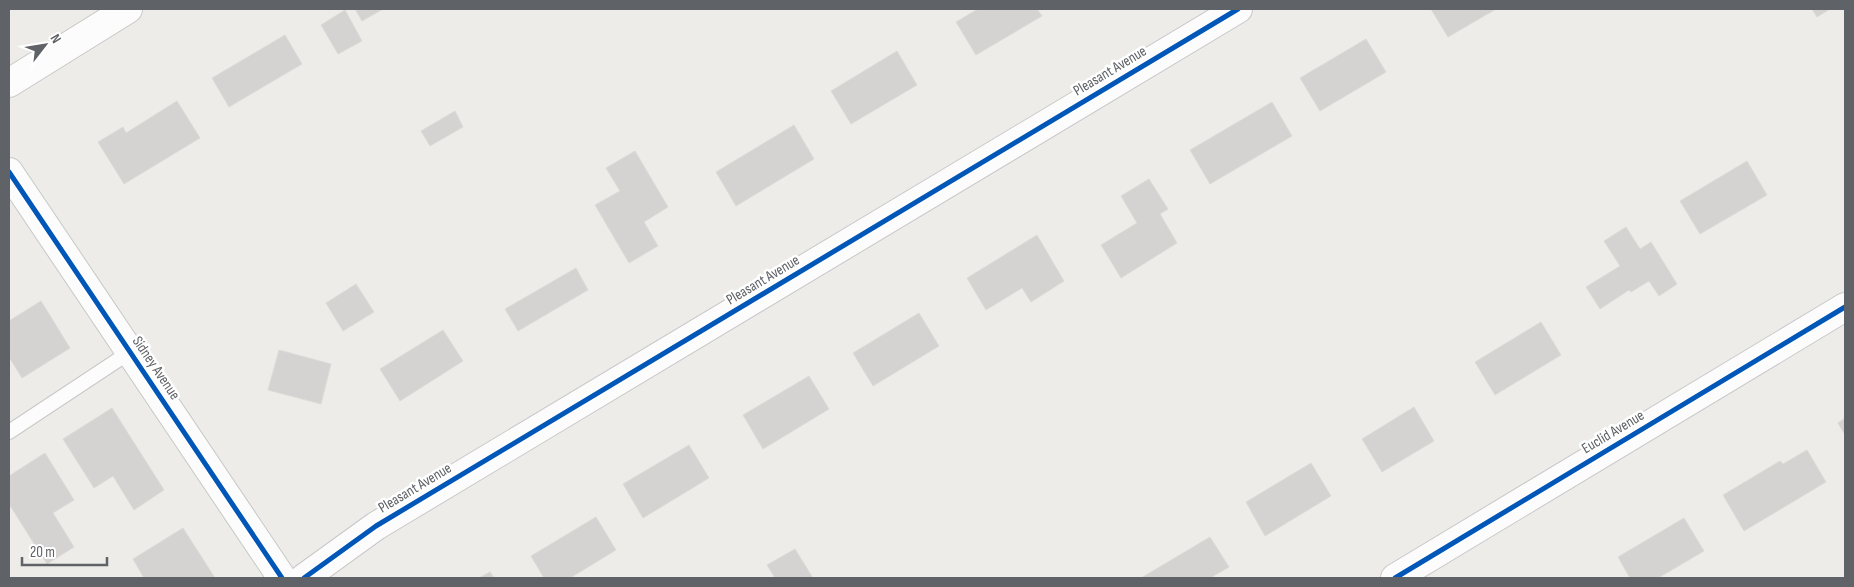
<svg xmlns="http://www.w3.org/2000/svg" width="1854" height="587" viewBox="0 0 1854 587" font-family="'Sofia Sans Condensed',sans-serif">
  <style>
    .building { fill: #d4d3d2; stroke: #dcdbd8 }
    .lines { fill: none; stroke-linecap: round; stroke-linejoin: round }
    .lane-casing { stroke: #c8c8c8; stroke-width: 16 }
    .street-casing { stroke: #c8c8c8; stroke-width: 30 }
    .lane { stroke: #fcfcfc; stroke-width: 14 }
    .street { stroke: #fcfcfc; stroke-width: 28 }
    .cycleway-casing { stroke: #fff; stroke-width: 8 }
    .cycleway { stroke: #0057b8; stroke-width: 5 }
    .labels { text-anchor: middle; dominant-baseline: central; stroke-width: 5; stroke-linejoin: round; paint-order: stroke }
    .street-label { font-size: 15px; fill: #5f6266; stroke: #fff }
  </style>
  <rect width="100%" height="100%" fill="#edece9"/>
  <path class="building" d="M355,9H383L362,21Z
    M978,9H1037L1042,16L976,55L956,22Z
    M1431,9H1496L1448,37Z
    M1812,9H1830L1817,17Z
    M345,10L362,41L338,54L321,25Z
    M285,35L302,64L229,107L212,78Z
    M1366,39L1386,72L1320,111L1300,78Z
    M897,51L917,85L851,124L831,91Z
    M177,101L200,138L124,184L98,142L123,127L126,133Z
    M1272,102L1292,136L1210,184L1190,150Z
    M455,111L463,127L430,146L421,131Z
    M794,125L814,159L736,206L716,172Z
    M635,151L668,207L644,222L658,246L629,263L595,205L620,191L606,168Z
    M1747,161L1767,195L1700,234L1680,201Z
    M1149,179L1168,209L1160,214L1177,243L1121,278L1101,245L1137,223L1121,196Z
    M1626,227L1640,249L1651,242L1677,284L1659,296L1649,281L1631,292L1629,290L1600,309L1586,287L1620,266L1604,241Z
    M1037,235L1064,281L1031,302L1022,288L986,310L967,278Z
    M576,268L588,290L518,331L505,309Z
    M356,284L374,312L343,331L326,303Z
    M41,301L70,348L22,378L9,357V321Z
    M919,313L939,346L873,386L853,353Z
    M1541,322L1561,355L1495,395L1475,362Z
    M443,330L463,361L400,401L380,369Z
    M279,350L331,364L321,404L268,390Z
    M809,376L829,409L763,449L743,415Z
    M1414,407L1434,441L1382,472L1362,439Z
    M112,408L164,490L134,510L113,476L94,488L63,439Z
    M1845,418V435L1838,423Z
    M689,445L709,478L643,518L623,484Z
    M1807,450L1826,482L1744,531L1723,495L1780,461L1783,464Z
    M45,453L74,500L53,513L74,547L47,564L9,504V476Z
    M1311,463L1331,496L1265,536L1246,502Z
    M596,517L616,550L570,578H544L531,556Z
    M1684,518L1704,551L1658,578H1630L1618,557Z
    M183,528L215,578H144L133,559Z
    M1210,537L1229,567L1210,578H1141Z
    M795,549L813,578H775L767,565Z
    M490,572L494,578H479Z"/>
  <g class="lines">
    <g class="lane-casing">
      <path id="lane" d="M9,432L130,352"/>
    </g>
    <g class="street-casing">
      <path id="street" d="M9,83L128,9
        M9,172L282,578
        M304,578L376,526L1238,9
        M1395,578L1845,307"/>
    </g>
    <use href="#lane" class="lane"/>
    <use href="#street" class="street"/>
    <g class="cycleway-casing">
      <path id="cycleway" d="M9,172L282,578
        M304,578L376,526L1238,9
        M1395,578L1845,307"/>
    </g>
    <use href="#cycleway" class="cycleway"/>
  </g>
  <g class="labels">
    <g class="street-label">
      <text transform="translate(1110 71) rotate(-31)">Pleasant Avenue</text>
      <text transform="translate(763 280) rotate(-31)">Pleasant Avenue</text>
      <text transform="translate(156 368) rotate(56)">Sidney Avenue</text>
      <text transform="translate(1613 432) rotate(-31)">Euclid Avenue</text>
      <text transform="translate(415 488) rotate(-31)">Pleasant Avenue</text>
    </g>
  </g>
  <rect width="1854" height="587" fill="none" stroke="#5f6266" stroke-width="20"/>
  <g transform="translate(45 45) rotate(59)" stroke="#ffffff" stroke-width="4" paint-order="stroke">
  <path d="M0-4L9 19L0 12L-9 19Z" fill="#5f6266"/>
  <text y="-8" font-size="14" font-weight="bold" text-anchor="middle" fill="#5f6266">N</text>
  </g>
  <path d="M22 557v8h85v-8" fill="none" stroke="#5f6266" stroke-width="2.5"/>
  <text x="30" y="557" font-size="15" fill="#5f6266" stroke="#ffffff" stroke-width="4" paint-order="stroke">20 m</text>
</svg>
